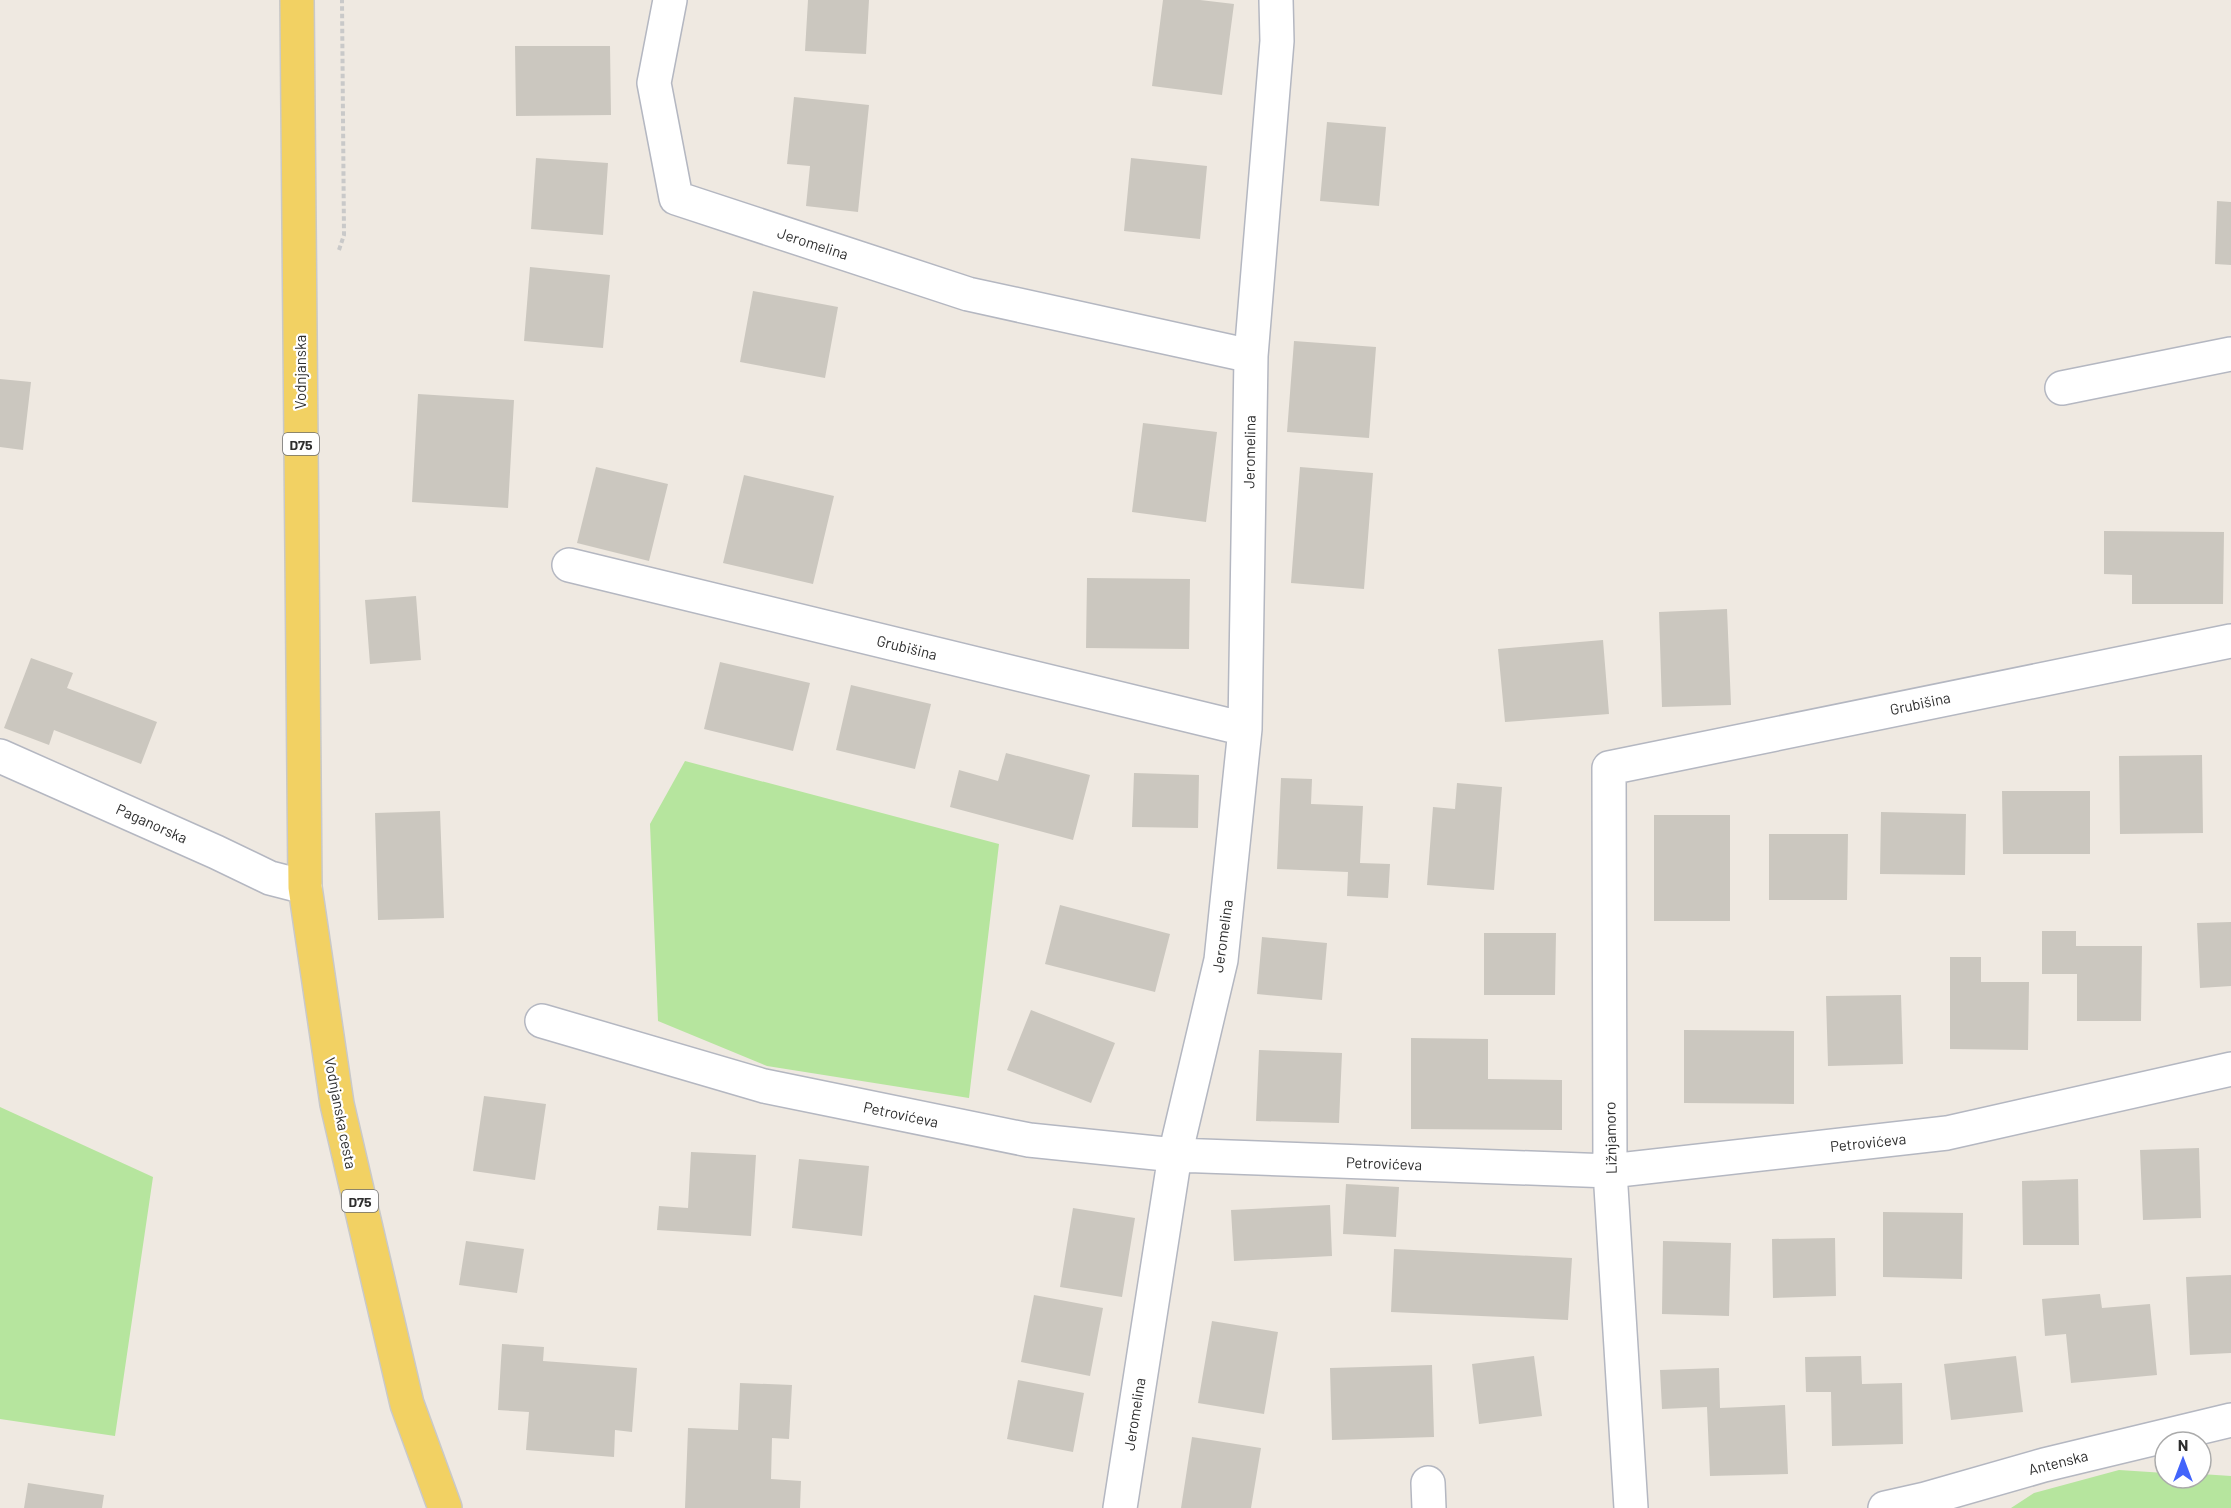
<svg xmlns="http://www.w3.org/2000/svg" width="2231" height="1508" viewBox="0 0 2231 1508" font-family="Barlow,sans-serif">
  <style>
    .green { fill: #b6e59e }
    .building { fill: #cbc7bf }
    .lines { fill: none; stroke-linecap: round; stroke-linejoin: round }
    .minor-casing { stroke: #b4b7c1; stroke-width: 36 }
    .major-casing { stroke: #c9c9c9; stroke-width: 36 }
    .path { stroke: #c9c9c9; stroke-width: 4; stroke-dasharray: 4.5 3; stroke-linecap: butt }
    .minor { stroke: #fff; stroke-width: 33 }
    .major { stroke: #f2d163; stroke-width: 33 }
    .labels { text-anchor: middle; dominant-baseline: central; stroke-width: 4.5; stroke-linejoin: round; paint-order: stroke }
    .shield { fill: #fff; stroke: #6d6d6d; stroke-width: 1.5 }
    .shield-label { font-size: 14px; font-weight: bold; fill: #2e2e2e }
    .street-label { font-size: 15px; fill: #2e2e2e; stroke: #fff }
  </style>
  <rect width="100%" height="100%" fill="#efe9e1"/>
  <path class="green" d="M685,761L999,844L969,1098L767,1066L658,1021L650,824Z
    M0,1107L153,1177L115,1436L0,1419Z
    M2119,1470L2165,1473V1478H2201V1474L2231,1476V1508H2011L2034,1493Z"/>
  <path class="building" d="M808,0H869L866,54L805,51Z
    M1163,0H1200L1234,4L1222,95L1152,86Z
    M515,46H610L611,115L516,116Z
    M794,97L869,105L858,212L806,206L810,166L787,164Z
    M1327,122L1386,127L1379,206L1320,201Z
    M536,158L608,163L603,235L531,229Z
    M1131,158L1207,166L1200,239L1124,231Z
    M2217,201L2231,202V265L2215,264Z
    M530,267L610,275L603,348L524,341Z
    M753,291L838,307L825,378L740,362Z
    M1294,341L1376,347L1369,438L1287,432Z
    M0,379L31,382L23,450L0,447Z
    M418,394L514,400L508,508L412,502Z
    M1143,423L1217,432L1206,522L1132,512Z
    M596,467L668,484L649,561L577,543Z
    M1300,467L1373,473L1364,589L1291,583Z
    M744,475L834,496L813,584L723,563Z
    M2104,531L2224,532L2223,604H2132V575L2104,574Z
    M1087,578L1190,579L1189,649L1086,648Z
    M416,596L421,660L370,664L365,600Z
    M1727,609L1731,705L1662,707L1659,612Z
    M1603,640L1609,714L1505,722L1498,649Z
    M31,658L73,673L67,688L157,722L141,764L54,730L49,745L4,728Z
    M720,662L810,683L793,751L704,729Z
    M851,685L931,704L915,769L836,750Z
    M1006,753L1090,775L1073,840L950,807L959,770L998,781Z
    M2202,755L2203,833L2120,834L2119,756Z
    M1134,773L1199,775L1198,828L1132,827Z
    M1281,778L1312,779L1311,804L1363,806L1360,863L1390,864L1388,898L1347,896L1348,872L1277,869Z
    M1457,783L1502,787L1494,890L1427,885L1433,807L1455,809Z
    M2002,791H2090V854H2003Z
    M440,811L444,918L378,920L375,813Z
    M1881,812L1966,814L1965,875L1880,874Z
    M1654,815H1730V921H1654Z
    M1769,834H1848L1847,900H1769Z
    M1060,905L1170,934L1155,992L1045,964Z
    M2231,922V986L2200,988L2197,923Z
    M2042,931H2076V946H2142L2141,1021H2077V974H2042Z
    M1484,933H1556L1555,995H1484Z
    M1262,937L1327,943L1322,1000L1257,994Z
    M1950,957H1981V982H2029L2028,1050L1950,1049Z
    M1901,995L1903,1064L1828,1066L1826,996Z
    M1031,1010L1115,1043L1091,1103L1007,1070Z
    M1684,1030L1794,1031V1104L1684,1103Z
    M1411,1038L1488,1039V1079L1562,1080V1130L1411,1129Z
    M1259,1050L1342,1053L1339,1123L1256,1121Z
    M484,1096L546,1104L535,1180L473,1171Z
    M2199,1148L2201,1218L2143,1220L2140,1150Z
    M691,1152L756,1155L751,1236L657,1230L659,1206L688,1208Z
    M799,1159L869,1166L862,1236L792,1228Z
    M2078,1179L2079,1245H2023L2022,1181Z
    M1346,1184L1399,1187L1396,1237L1343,1234Z
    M1330,1205L1332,1256L1234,1261L1231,1210Z
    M1073,1208L1135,1218L1122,1297L1060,1287Z
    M1883,1212L1963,1213L1962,1279L1883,1277Z
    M1835,1238L1836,1296L1773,1298L1772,1239Z
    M466,1241L524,1249L517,1293L459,1285Z
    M1663,1241L1731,1243L1729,1316L1662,1314Z
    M1394,1249L1572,1258L1568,1320L1391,1312Z
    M2231,1275V1353L2190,1355L2186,1277Z
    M2100,1294L2102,1308L2150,1304L2157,1375L2071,1383L2066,1334L2045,1336L2042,1299Z
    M1034,1295L1103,1308L1090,1376L1021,1362Z
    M1212,1321L1278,1332L1264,1414L1198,1403Z
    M502,1344L544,1347L543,1361L637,1368L632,1432L615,1430L614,1457L526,1450L529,1412L498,1410Z
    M1534,1356L1542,1416L1479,1424L1472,1364Z
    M1861,1356L1862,1384L1902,1383L1903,1444L1832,1446L1831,1392H1806L1805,1357Z
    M2016,1356L2023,1412L1951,1420L1944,1364Z
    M1432,1365L1434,1437L1332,1440L1330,1368Z
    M1719,1368L1720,1408L1785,1405L1788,1474L1710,1476L1707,1407L1662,1409L1660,1370Z
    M1018,1380L1084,1393L1073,1452L1007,1439Z
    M740,1383L792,1385L789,1439L772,1438L771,1479L801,1481L800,1508H685L688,1428L738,1430Z
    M1192,1437L1261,1448L1251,1508H1181Z
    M28,1483L104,1495L102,1508H24Z"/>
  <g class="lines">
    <g class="minor-casing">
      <path id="minor" d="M670,0L654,83L676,198L968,294L1251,356
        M2062,388L2231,354
        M569,565L1245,729
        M0,756L216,852L270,878L305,887
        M542,1021L764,1086L1029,1140L1175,1155L1610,1171L1947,1133L2231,1069
        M1428,1483L1429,1508
        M1120,1508L1175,1155L1221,960L1245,729L1251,356L1277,41L1276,0
        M1631,1508L1610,1171L1609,768L2231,641
        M1885,1508L1925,1499L2044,1465L2231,1420"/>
    </g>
    <g class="major-casing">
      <path id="major" d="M297,0L305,887L337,1104L407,1404L445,1508"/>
    </g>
    <path class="path" d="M339,250L344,235L342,0"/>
    <use href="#minor" class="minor"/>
    <use href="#major" class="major"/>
  </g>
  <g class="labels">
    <g class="shield">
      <rect x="283" y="433" width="36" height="22" rx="4.5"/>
      <rect x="342" y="1190" width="36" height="22" rx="4.5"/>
    </g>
    <g class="shield-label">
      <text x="301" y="444">D75</text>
      <text x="360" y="1201">D75</text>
    </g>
    <g class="street-label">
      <text transform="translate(813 243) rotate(18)">Jeromelina</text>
      <text transform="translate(300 372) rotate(-90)">Vodnjanska</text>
      <text transform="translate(1249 452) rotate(-89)">Jeromelina</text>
      <text transform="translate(907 647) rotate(14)">Grubišina</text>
      <text transform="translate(1920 703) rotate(-12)">Grubišina</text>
      <text transform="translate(152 823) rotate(24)">Paganorska</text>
      <text transform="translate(1222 936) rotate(-82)">Jeromelina</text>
      <text transform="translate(341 1113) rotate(79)">Vodnjanska cesta</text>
      <text transform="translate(901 1114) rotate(12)">Petrovićeva</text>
      <text transform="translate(1610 1138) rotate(-91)">Ližnjamoro</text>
      <text transform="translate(1868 1142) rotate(-6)">Petrovićeva</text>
      <text transform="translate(1384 1163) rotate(2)">Petrovićeva</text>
      <text transform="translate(1134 1414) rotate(-81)">Jeromelina</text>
      <text transform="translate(2058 1462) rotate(-14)">Antenska</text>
    </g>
  </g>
  <g transform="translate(2183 1460)"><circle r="28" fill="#ffffff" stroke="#ababab" stroke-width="1.5"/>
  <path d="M0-4.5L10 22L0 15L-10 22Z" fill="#4264fb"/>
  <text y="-9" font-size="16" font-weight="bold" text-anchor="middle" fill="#2e2e2e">N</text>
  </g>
</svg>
